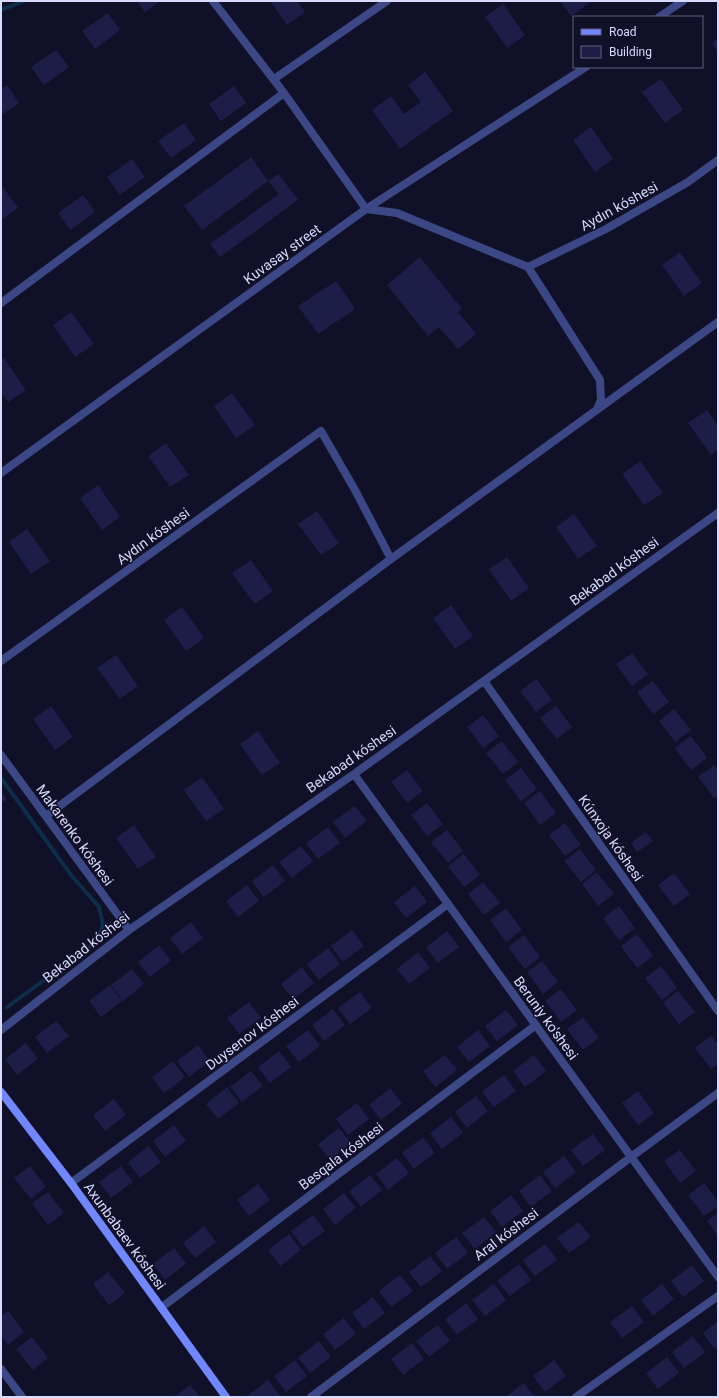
<svg xmlns="http://www.w3.org/2000/svg" width="719" height="1398" viewBox="0 0 719 1398" font-family="Roboto,sans-serif">
  <style>
    .lines { fill: none; stroke-linecap: round; stroke-linejoin: round }
    .stream { stroke: #0d2e4a; stroke-width: 4 }
    .building { fill: #1d1d48 }
    .street { stroke: #3c4786; stroke-width: 8 }
    .secondary { stroke: #7087fd; stroke-width: 8 }
    .labels { text-anchor: middle; dominant-baseline: central; stroke-width: 3; stroke-linejoin: round; paint-order: stroke }
    .street-label { font-size: 14px; fill: #d8dafe; stroke: #101128 }
  </style>
  <rect width="100%" height="100%" fill="#101128"/>
  <g class="lines">
    <path class="stream" d="M1,10L24,1
      M1,778L71,875L99,907L103,925L97,942L7,1007"/>
  </g>
  <path class="building" d="M137,1H160L145,12Z
    M270,1H297L305,12L287,25Z
    M560,1H588L589,3L571,16Z
    M503,4L525,35L507,48L485,17Z
    M108,13L120,30L95,49L82,31Z
    M718,39V52L712,43Z
    M56,50L69,67L44,85L31,67Z
    M425,72L453,111L400,149L372,110L391,96L404,114L421,102L408,85Z
    M661,79L683,110L665,123L642,92Z
    M7,85L19,103L1,115V89Z
    M234,86L246,103L221,121L209,104Z
    M184,123L196,140L171,158L158,141Z
    M591,127L613,159L595,172L573,140Z
    M251,157L268,181L279,174L298,200L220,257L210,244L279,194L268,181L202,230L184,206Z
    M132,159L145,177L120,195L107,177Z
    M2,186L18,208L1,220V187Z
    M83,195L95,212L70,230L58,213Z
    M680,252L702,283L684,296L662,265Z
    M420,257L462,309L458,312L476,334L458,349L439,327L428,336L387,285Z
    M336,281L355,309L318,334L298,306Z
    M71,312L94,344L75,357L53,325Z
    M4,358L26,390L8,402L1,393V360Z
    M232,393L255,425L236,438L214,406Z
    M707,410L718,426V449L711,455L688,423Z
    M166,443L189,475L170,487L148,456Z
    M640,461L663,493L644,505L622,474Z
    M98,485L120,517L102,530L80,498Z
    M317,511L339,543L321,555L298,524Z
    M574,514L597,546L578,559L556,527Z
    M27,529L50,561L31,574L9,542Z
    M507,557L529,588L511,601L489,569Z
    M251,560L273,591L255,604L232,573Z
    M451,605L473,636L455,649L433,618Z
    M182,607L204,638L186,651L164,620Z
    M632,653L648,674L632,686L616,664Z
    M116,655L138,686L120,699L97,668Z
    M536,679L552,700L536,712L520,691Z
    M653,681L669,702L653,714L637,692Z
    M51,706L73,737L55,750L33,719Z
    M556,706L572,727L557,739L540,718Z
    M674,709L691,730L675,742L659,721Z
    M483,715L499,736L483,748L467,727Z
    M258,731L280,763L262,775L240,744Z
    M691,736L707,758L691,770L675,748Z
    M502,741L518,762L503,774L486,753Z
    M714,765L718,770V796L714,798L698,777Z
    M521,768L537,789L521,801L505,780Z
    M407,770L423,791L407,803L391,782Z
    M202,777L224,809L206,821L184,790Z
    M1,791L7,799L1,803Z
    M540,791L556,813L540,825L524,803Z
    M427,803L443,824L427,836L411,815Z
    M355,806L367,821L345,838L333,822Z
    M565,823L581,845L565,856L549,835Z
    M134,825L156,857L138,869L116,838Z
    M328,827L340,843L318,859L306,843Z
    M447,830L463,851L448,863L431,842Z
    M646,832L653,841L637,852L631,843Z
    M301,846L313,861L292,878L279,862Z
    M580,849L596,870L581,882L564,861Z
    M464,854L480,875L464,887L448,866Z
    M273,865L285,881L264,897L252,881Z
    M597,872L614,894L598,906L582,884Z
    M674,873L690,894L674,906L658,885Z
    M483,882L500,903L484,915L468,894Z
    M247,885L259,901L238,917L226,901Z
    M415,886L427,902L406,918L394,902Z
    M619,906L635,928L619,940L603,918Z
    M506,908L522,930L506,942L490,920Z
    M191,922L203,938L182,954L170,938Z
    M352,930L364,946L343,962L331,946Z
    M447,931L459,947L438,963L426,947Z
    M637,934L653,956L637,968L621,946Z
    M524,935L540,957L525,969L508,947Z
    M159,945L171,961L150,977L138,962Z
    M328,948L340,964L319,980L307,964Z
    M418,952L430,968L409,984L397,969Z
    M542,961L558,982L543,994L527,972Z
    M661,966L677,988L662,1000L645,978Z
    M302,967L314,983L293,999L281,984Z
    M132,969L144,984L123,1001L111,985Z
    M110,985L122,1001L101,1017L89,1001Z
    M561,989L577,1010L561,1022L545,1001Z
    M678,991L695,1012L679,1024L663,1002Z
    M360,992L372,1008L350,1024L338,1008Z
    M249,1002L261,1018L239,1034L227,1018Z
    M333,1009L345,1025L324,1041L312,1025Z
    M506,1010L518,1025L497,1041L485,1026Z
    M583,1017L599,1038L583,1050L567,1029Z
    M56,1021L69,1036L47,1053L35,1037Z
    M308,1030L320,1046L299,1062L286,1046Z
    M478,1030L490,1046L469,1062L457,1047Z
    M711,1036L718,1045V1064L711,1069L695,1048Z
    M26,1043L38,1059L17,1075L5,1059Z
    M198,1045L210,1061L189,1077L177,1061Z
    M279,1051L291,1067L270,1083L258,1067Z
    M445,1055L457,1070L435,1087L423,1071Z
    M534,1055L546,1071L525,1087L513,1071Z
    M173,1061L185,1077L164,1093L152,1077Z
    M251,1071L263,1086L242,1102L230,1087Z
    M504,1075L516,1091L494,1107L482,1092Z
    M227,1087L239,1103L218,1119L206,1104Z
    M390,1088L402,1104L381,1120L369,1105Z
    M638,1091L654,1113L638,1125L622,1103Z
    M476,1096L488,1111L467,1128L455,1112Z
    M114,1099L126,1115L105,1131L93,1115Z
    M357,1103L369,1119L348,1135L336,1119Z
    M451,1117L463,1133L442,1149L430,1133Z
    M174,1125L186,1141L165,1157L153,1141Z
    M339,1128L351,1143L330,1160L318,1144Z
    M593,1134L605,1150L583,1166L571,1150Z
    M423,1137L435,1153L414,1169L402,1153Z
    M149,1146L161,1162L140,1178L128,1162Z
    M680,1150L696,1171L680,1183L664,1161Z
    M564,1156L576,1172L555,1188L543,1172Z
    M397,1158L409,1173L388,1190L376,1174Z
    M30,1166L46,1187L31,1199L14,1178Z
    M121,1166L133,1182L111,1198L99,1182Z
    M370,1175L382,1190L361,1207L349,1191Z
    M540,1175L552,1191L531,1207L519,1191Z
    M704,1183L718,1202V1206L704,1216L688,1195Z
    M258,1184L270,1200L249,1216L237,1200Z
    M48,1192L64,1213L48,1225L32,1203Z
    M344,1193L356,1208L335,1225L323,1209Z
    M511,1195L523,1211L502,1227L490,1211Z
    M718,1213V1236L707,1221Z
    M313,1215L325,1231L303,1247L291,1231Z
    M484,1217L496,1232L475,1249L462,1233Z
    M579,1222L591,1237L569,1253L557,1238Z
    M204,1226L216,1242L195,1258L183,1243Z
    M289,1234L301,1250L280,1266L268,1250Z
    M456,1237L468,1253L447,1269L435,1253Z
    M545,1244L557,1260L535,1276L523,1260Z
    M174,1248L186,1264L165,1280L153,1264Z
    M430,1256L442,1271L421,1287L409,1272Z
    M519,1264L531,1280L510,1296L497,1281Z
    M692,1265L704,1281L683,1297L671,1281Z
    M108,1272L125,1293L109,1305L93,1284Z
    M400,1275L413,1291L391,1307L379,1291Z
    M494,1284L506,1300L485,1316L472,1300Z
    M662,1284L674,1299L653,1316L641,1300Z
    M373,1297L385,1313L364,1329L352,1313Z
    M466,1303L478,1319L457,1335L445,1319Z
    M632,1306L644,1322L622,1338L610,1322Z
    M8,1311L24,1332L8,1345L1,1335V1316Z
    M344,1318L356,1334L335,1350L323,1334Z
    M718,1321V1346L715,1349L703,1333Z
    M438,1325L450,1341L429,1357L416,1341Z
    M693,1336L705,1352L684,1368L672,1352Z
    M32,1337L48,1358L33,1370L16,1349Z
    M319,1341L331,1357L310,1373L298,1358Z
    M412,1343L424,1359L403,1375L391,1359Z
    M667,1357L679,1373L658,1389L646,1373Z
    M295,1360L307,1376L286,1392L274,1376Z
    M554,1360L566,1376L545,1392L533,1376Z
    M268,1380L280,1396L278,1397H247V1396Z
    M524,1383L535,1397H505Z
    M190,1385L200,1397H174Z"/>
  <g class="lines">
    <path class="street" d="M213,1L284,93L366,209L397,213L528,267L600,380L601,400L597,409
      M659,17L683,1
      M274,79L387,1
      M528,267L606,229L688,182L718,160
      M1,303L284,93
      M1,473L366,209L586,67
      M1,661L321,431L355,490L391,559
      M484,681L718,1011
      M1,755L129,930
      M354,774L718,1277
      M46,816L391,559L718,322
      M1,1030L129,930L354,774L718,513
      M71,1183L448,904
      M162,1307L536,1025
      M1,1369L22,1397
      M311,1397L631,1157L718,1093
      M576,1397L718,1296"/>
    <path class="secondary" d="M1,1092L71,1183L226,1397"/>
  </g>
  <g class="labels">
    <g class="street-label">
      <text transform="translate(619 206) rotate(-29)">Aydın kóshesi</text>
      <text transform="translate(282 254) rotate(-36)">Kuvasay street</text>
      <text transform="translate(153 536) rotate(-36)">Aydın kóshesi</text>
      <text transform="translate(614 571) rotate(-36)">Bekabad kóshesi</text>
      <text transform="translate(351 759) rotate(-35)">Bekabad kóshesi</text>
      <text transform="translate(75 835) rotate(54)">Makarenko kóshesi</text>
      <text transform="translate(611 838) rotate(55)">Kúnxoja kóshesi</text>
      <text transform="translate(86 947) rotate(-38)">Bekabad kóshesi</text>
      <text transform="translate(546 1018) rotate(54)">Beruniy ko'shesi</text>
      <text transform="translate(252 1033) rotate(-37)">Duysenov kóshesi</text>
      <text transform="translate(341 1156) rotate(-37)">Besqala kóshesi</text>
      <text transform="translate(506 1234) rotate(-37)">Aral kóshesi</text>
      <text transform="translate(125 1236) rotate(54)">Axunbabaev kóshesi</text>
    </g>
  </g>
  <rect width="719" height="1398" fill="none" stroke="#d8dafe" stroke-width="4"/>
  <rect x="573" y="16" width="130" height="52" fill="#101128" stroke="#60617e"/>
  <rect x="581" y="29" width="20" height="6" fill="#7087fd" stroke="#60617e"/>
  <text x="609" y="36" font-size="12" fill="#d8dafe">Road</text>
  <rect x="581" y="46" width="20" height="12" fill="#1d1d48" stroke="#60617e"/>
  <text x="609" y="56" font-size="12" fill="#d8dafe">Building</text>
</svg>
